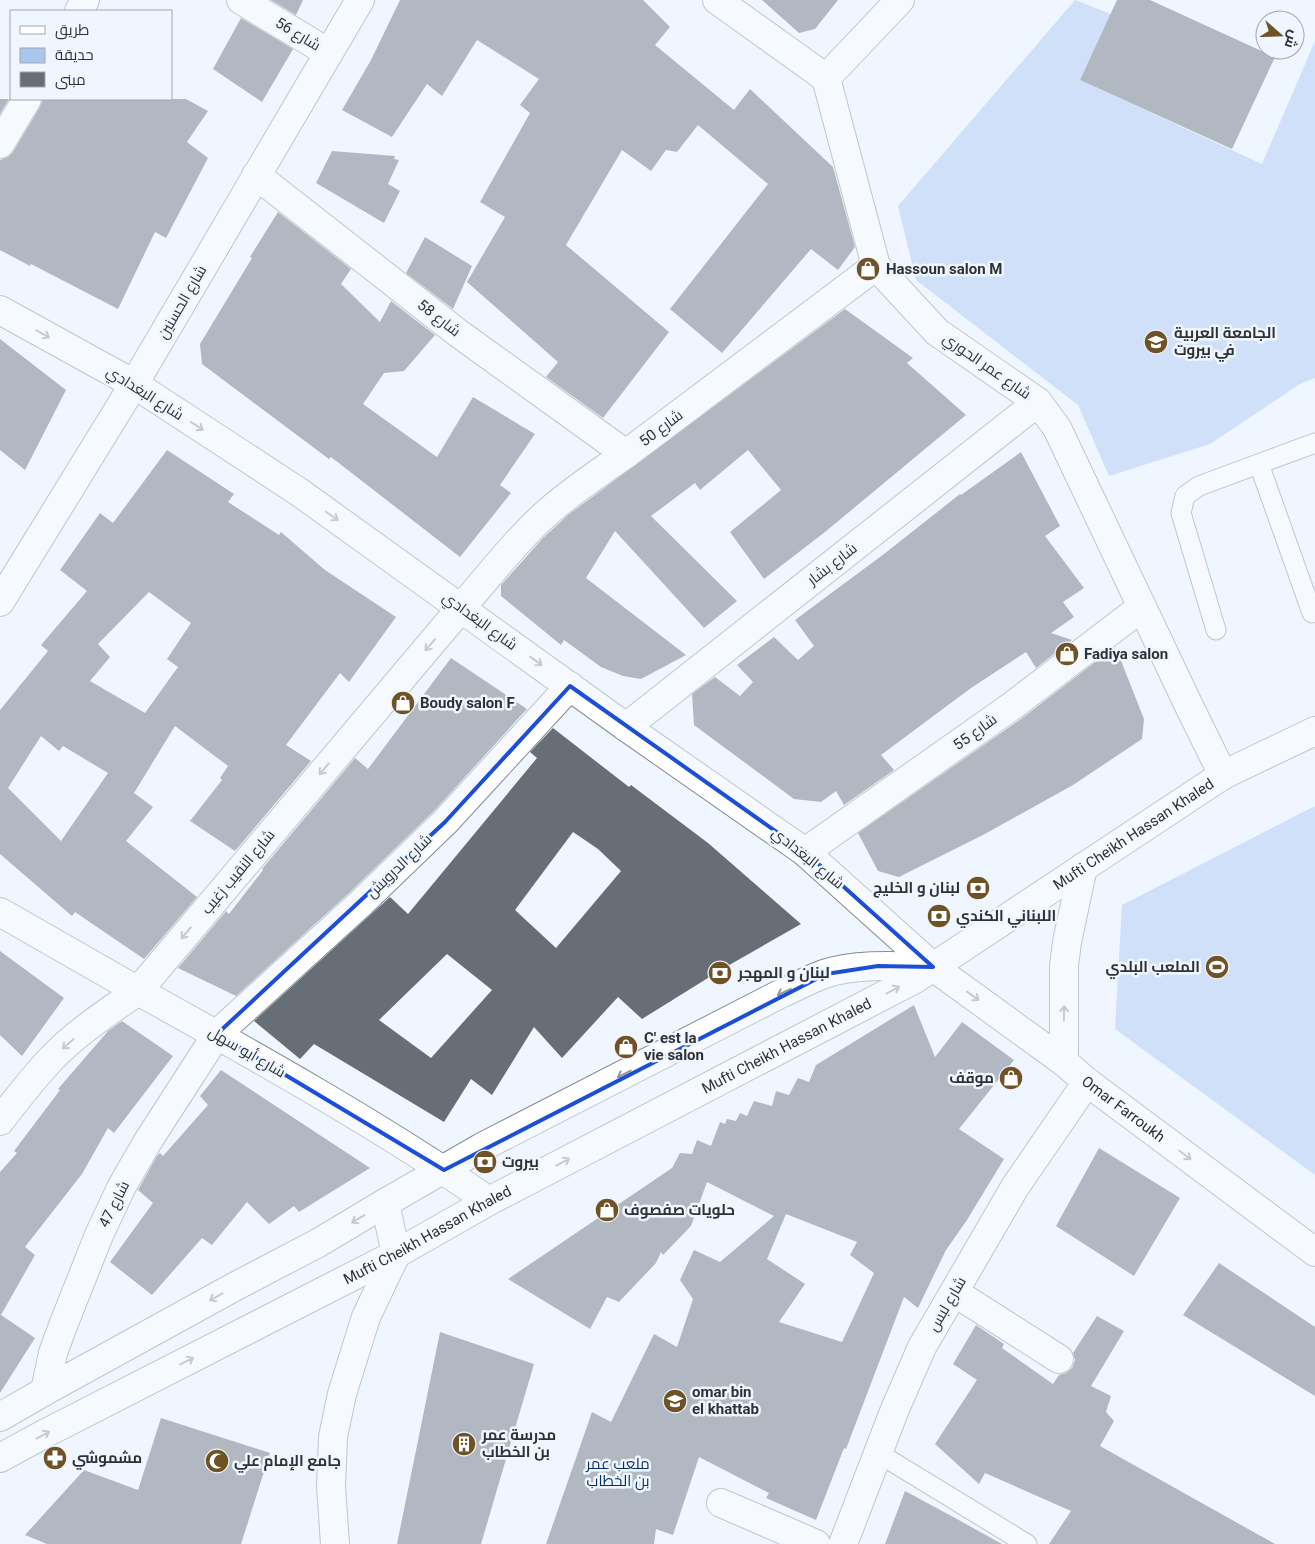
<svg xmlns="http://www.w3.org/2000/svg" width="1315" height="1544" viewBox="0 0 1315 1544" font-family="Roboto,Cairo,sans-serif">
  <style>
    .green { fill: #a9c6ef }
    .building { fill: #686e76; fill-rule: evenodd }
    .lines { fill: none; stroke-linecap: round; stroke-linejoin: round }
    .lane-casing { stroke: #858b93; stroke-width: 21 }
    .street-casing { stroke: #858b93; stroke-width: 30 }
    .secondary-casing { stroke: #858b93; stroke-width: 30 }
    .lane { stroke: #fff; stroke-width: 19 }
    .street { stroke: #fff; stroke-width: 28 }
    .secondary { stroke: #fff; stroke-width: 28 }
    .oneway { stroke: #97989a }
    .marked { fill: none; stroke: #1d4ed8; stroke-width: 4; stroke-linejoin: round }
    .labels { text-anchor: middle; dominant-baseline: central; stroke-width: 5; stroke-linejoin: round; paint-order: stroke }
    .street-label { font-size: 15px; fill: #2f3235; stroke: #eff6ff }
    .poi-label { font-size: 15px; font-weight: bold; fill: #2f3235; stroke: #eff6ff; text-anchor: start }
    .park-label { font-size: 15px; fill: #063065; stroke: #eff6ff }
  </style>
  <rect width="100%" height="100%" fill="#eff6ff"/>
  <path class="green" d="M1075,0L1111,14L1080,80L1262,164L1315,41V378L1300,384L1210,444L1109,476L1078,405L916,280L898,206Z
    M1315,806V1175L1115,1029L1122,905Z"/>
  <path class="building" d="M271,0H303L296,15Z
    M400,0H643L670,27L655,45L734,110L750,89L833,167L855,247L838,270L811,249L722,353L670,309L768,184L698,125L677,152L666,150L651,171L622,150L566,245L669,332L603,418L546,377L558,362L467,282L505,217L480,202L530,113L520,105L539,79L477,40L442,96L427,84L392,137L342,110L371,60Z
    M762,0H838L815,29L799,33Z
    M1117,0H1150L1275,57L1232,149L1080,80Z
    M241,18L293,49L262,102L213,69Z
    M0,99H9L0,114Z
    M43,99H186L208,111L187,142L208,158L166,238L155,232L118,309L31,264L30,266L0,250V160L8,157L13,152L40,107Z
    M332,151L395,156L394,159L399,160L388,184L400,191L384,223L316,183Z
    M278,212L351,269L341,284L380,322L391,301L435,335L404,371L384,373L363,404L437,457L473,397L535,434L500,485L511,493L460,557L331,457L329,459L202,364L200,344L252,258L250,257Z
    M425,237L472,266L453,309L406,273Z
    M845,309L913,358L907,363L966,415L825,532L764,579L730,532L781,490L748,450L700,490L695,483L651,516L737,601L704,628L615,531L586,578L686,655L641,679L623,676L601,667L564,640L561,645L501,596V585L543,538L568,515Z
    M0,339L66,390L25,470L0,450Z
    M167,450L234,494L228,502L279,535L281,532L325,570L396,617L349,682L340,673L286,745L311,761L235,851L190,821L222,780L220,778L228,766L175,726L134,793L153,807L126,841L197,897L144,959L75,912L72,916L0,854V710L48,651L41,645L87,591L60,570L100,513L113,523ZM149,592L191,623L167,659L178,667L145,713L90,681L110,657L98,644ZM41,736L59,751L63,746L108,773L61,841L8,788Z
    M1021,452L1060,526L1045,536L1084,588L1063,602L1074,617L1051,633L1072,640L1036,668L1026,652L971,688L881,755L894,770L844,805L836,791L821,802L794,799L694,725L692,694L715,677L740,696L753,682L737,665L774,637L798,660L814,646L795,620L884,554L960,494L961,495Z
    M1107,653L1120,658L1144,719L1142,739L1073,785L983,835L899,877L878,871L858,833L1021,719Z
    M451,658L527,709L434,811L349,893L236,996L178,968L226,911L229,914L263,870L262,869L355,758L368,769Z
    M553,728L629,787L631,785L708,843L801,924L724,968L642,1019L618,997L562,1058L534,1027L492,1095L471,1079L444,1122L314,1044L300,1059L254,1021L390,897L408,914L537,758L530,752ZM573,832L598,849L621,871L556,948L515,910ZM447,954L492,990L431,1058L379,1020Z
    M0,951L64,998L22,1056L0,1035Z
    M914,1005L935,1057L962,1022L1014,1060L959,1129L1004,1159L967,1220L946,1250L918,1308L904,1297L846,1449L844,1448L816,1520L766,1498L769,1493L699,1457L673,1535L656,1529L654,1544H546L592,1412L611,1422L654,1334L677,1347L693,1299L680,1280L694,1250L720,1262L774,1216L707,1182L691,1226L663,1255L661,1252L656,1263L619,1302L607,1297L590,1329L508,1279L672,1168L680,1153L692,1154L697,1140L711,1146L720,1122L725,1124L727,1119L736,1121L740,1113L747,1116L754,1101L772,1106L776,1091L789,1095L798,1078L809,1082L816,1065ZM786,1214L857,1242L850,1255L874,1273L842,1342L779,1322L805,1284L767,1259Z
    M122,1021L173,1056L114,1133L108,1128L82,1174L25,1247L35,1255L1,1315L35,1338L0,1393V1172L17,1153L14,1151L60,1090L58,1089L108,1031Z
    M221,1070L370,1168L299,1212L294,1206L269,1224L247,1202L212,1245L202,1238L152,1295L110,1262L153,1203L138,1190L157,1156L160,1153L163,1156L208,1105L200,1096Z
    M1099,1148L1180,1198L1134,1276L1056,1226Z
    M1219,1263L1315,1327V1396L1183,1315Z
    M1097,1316L1124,1331L1091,1386L1111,1396L1106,1412L1114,1421L1100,1446L1275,1544H1049L1071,1511L985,1473L979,1484L935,1444L977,1380L953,1364L976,1325L1004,1344L1002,1348L1053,1384L1059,1375L1066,1373L1072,1368L1075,1360L1073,1353Z
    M440,1332L534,1364L481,1544H397Z
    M161,1418L270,1453L241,1544H47L25,1535L84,1470L138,1490Z
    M905,1491L957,1519L1002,1544H885Z"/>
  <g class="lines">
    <g class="lane-casing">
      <path id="lane" d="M1259,464L1312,613
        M1216,630L1181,513L1185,496L1199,486L1315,443
        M878,1453L1027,1544"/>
    </g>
    <g class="street-casing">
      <path id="street" d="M241,0L329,53
        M717,0L826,78L876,266L937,332L1038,402L1057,428L1190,708L1223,775
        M79,11L85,0
        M826,78L900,0
        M0,144L27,99
        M256,175L458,333L626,454
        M0,602L134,384L360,0
        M626,727L1038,402
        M805,852L1012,706L1142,607
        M0,912C46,938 92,965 138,991C257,1057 377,1124 489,1201
        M0,1121C16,1100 33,1078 52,1058C77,1032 108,1012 138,991L461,608C489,576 517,539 549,511C573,490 600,472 626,454L876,266
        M954,1292L1059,1359
        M45,1391L53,1353L64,1323L99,1235L122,1186L148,1141L217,1034L360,904L445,822L570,686
        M721,1503L816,1544
        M843,1544L895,1409L922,1347L1015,1187L1087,1082"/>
    </g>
    <g class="secondary-casing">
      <g id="secondary">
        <path id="s1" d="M0,310L134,384L299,492L626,727L805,852L933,967L1064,1062L1087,1082L1315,1252"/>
        <path d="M1064,1062V966L1067,942L1083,867"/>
        <path d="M0,1417L45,1391L234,1287L318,1243L385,1203L482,1147L782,993C796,987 810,979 824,974C857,963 899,966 933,967"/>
        <path id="s2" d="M0,1458L46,1433L396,1254L489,1201L915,979L1223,775L1315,731"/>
        <path d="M335,1544L331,1486L333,1437L342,1394L366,1317L396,1254L385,1203"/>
      </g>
    </g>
    <use href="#lane" class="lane"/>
    <use href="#street" class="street"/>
    <use href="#secondary" class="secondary"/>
  </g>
  <defs><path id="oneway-shaft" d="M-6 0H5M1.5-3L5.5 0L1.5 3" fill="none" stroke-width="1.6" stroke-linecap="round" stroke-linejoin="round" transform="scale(1.25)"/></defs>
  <g class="oneway">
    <use href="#oneway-shaft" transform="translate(43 334) rotate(29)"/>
    <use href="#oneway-shaft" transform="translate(197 426) rotate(33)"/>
    <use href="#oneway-shaft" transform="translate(332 516) rotate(35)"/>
    <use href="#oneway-shaft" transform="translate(430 645) rotate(131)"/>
    <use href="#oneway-shaft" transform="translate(536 661) rotate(36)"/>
    <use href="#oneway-shaft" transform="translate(324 769) rotate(130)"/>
    <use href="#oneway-shaft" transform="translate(186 933) rotate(130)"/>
    <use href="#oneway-shaft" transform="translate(893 990) rotate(-28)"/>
    <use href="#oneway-shaft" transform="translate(784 992) rotate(155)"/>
    <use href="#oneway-shaft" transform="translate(973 996) rotate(36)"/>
    <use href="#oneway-shaft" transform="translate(1064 1013) rotate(-89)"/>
    <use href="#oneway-shaft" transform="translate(68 1044) rotate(139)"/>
    <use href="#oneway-shaft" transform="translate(624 1074) rotate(153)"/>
    <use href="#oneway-shaft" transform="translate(1185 1155) rotate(37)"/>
    <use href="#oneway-shaft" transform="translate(563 1162) rotate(-28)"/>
    <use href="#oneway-shaft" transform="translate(358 1219) rotate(149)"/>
    <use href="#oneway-shaft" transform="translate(216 1297) rotate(151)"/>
    <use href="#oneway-shaft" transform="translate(187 1361) rotate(-27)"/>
    <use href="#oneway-shaft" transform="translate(43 1435) rotate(-28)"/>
  </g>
  <path d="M0 0H1315V1544H0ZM570,686L805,852L933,967L878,966L826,974L444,1170L217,1034L445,822Z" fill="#eff6ff" fill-opacity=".55" fill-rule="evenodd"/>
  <path class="marked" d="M570,686L805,852L933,967L878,966L826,974L444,1170L217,1034L445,822Z"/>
  <defs>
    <g id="shop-disc" transform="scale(1.25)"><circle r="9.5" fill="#6f5225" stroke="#eff6ff"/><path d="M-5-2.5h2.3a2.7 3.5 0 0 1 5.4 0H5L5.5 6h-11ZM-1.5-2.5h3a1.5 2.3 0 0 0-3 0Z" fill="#fff"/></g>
    <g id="university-disc" transform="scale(1.25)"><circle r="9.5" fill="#6f5225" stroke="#eff6ff"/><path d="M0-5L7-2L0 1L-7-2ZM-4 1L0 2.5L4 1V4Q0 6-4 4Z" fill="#fff"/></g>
    <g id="bank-disc" transform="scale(1.25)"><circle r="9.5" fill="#6f5225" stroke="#eff6ff"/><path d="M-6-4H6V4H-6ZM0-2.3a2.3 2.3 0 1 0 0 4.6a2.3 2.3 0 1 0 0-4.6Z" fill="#fff"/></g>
    <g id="stadium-disc" transform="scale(1.25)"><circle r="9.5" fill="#6f5225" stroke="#eff6ff"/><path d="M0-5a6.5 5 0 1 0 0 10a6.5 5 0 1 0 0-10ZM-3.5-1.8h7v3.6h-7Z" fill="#fff"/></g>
    <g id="school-disc" transform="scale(1.25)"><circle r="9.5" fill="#6f5225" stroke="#eff6ff"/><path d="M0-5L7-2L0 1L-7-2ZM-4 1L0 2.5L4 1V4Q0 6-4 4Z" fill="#fff"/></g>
    <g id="building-disc" transform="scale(1.25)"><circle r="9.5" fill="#6f5225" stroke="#eff6ff"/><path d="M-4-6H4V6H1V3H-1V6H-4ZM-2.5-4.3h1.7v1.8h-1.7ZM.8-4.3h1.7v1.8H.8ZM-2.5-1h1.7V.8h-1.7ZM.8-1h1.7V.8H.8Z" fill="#fff"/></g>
    <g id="pharmacy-disc" transform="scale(1.25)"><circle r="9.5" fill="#6f5225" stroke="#eff6ff"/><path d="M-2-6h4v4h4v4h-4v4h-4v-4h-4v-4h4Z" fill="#fff"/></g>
    <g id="mosque-disc" transform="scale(1.25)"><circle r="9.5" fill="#6f5225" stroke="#eff6ff"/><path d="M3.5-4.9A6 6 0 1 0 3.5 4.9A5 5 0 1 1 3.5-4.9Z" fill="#fff"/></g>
  </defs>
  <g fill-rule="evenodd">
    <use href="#shop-disc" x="868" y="269"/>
    <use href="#university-disc" x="1156" y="342"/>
    <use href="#shop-disc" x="1067" y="654"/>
    <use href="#shop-disc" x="403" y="703"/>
    <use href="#bank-disc" x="978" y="888"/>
    <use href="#bank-disc" x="939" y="916"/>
    <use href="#stadium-disc" x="1217" y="967"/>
    <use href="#bank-disc" x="720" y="973"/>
    <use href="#shop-disc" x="626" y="1047"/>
    <use href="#shop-disc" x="1011" y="1078"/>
    <use href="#bank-disc" x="485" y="1162"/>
    <use href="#shop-disc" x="607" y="1210"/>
    <use href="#school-disc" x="675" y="1401"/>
    <use href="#building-disc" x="464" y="1444"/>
    <use href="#pharmacy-disc" x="55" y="1458"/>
    <use href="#mosque-disc" x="217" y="1461"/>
  </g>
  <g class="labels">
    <g class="street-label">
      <text transform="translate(298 34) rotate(31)">شارع 56</text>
      <text transform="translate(182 302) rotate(-60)">شارع الحسنين</text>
      <text transform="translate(439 318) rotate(38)">شارع 58</text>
      <text transform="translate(987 366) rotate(35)">شارع عمر الحوري</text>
      <text transform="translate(145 393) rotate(32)">شارع البغدادي</text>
      <text transform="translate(661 428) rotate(-37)">شارع 50</text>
      <text transform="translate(832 564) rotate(-38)">شارع بشار</text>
      <text transform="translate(480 621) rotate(36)">شارع البغدادي</text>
      <text transform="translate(975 732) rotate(-36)">شارع 55</text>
      <text stroke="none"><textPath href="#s2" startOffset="1295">Mufti Cheikh Hassan Khaled</textPath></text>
      <text transform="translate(808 858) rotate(39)">شارع البغدادي</text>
      <text transform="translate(399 866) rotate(-44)">شارع الدرويش</text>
      <text transform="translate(238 872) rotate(-50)">شارع النقيب زغيب</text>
      <text stroke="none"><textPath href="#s2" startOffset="888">Mufti Cheikh Hassan Khaled</textPath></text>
      <text transform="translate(247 1052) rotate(30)">شارع أبو سهل</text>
      <text stroke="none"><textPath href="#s1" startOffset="1381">Omar Farroukh</textPath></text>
      <text transform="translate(114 1204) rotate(-63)">شارع 47</text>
      <text stroke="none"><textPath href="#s2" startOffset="482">Mufti Cheikh Hassan Khaled</textPath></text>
      <text transform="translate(947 1304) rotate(-60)">شارع لبس</text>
    </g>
    <g class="poi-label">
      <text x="886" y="269">Hassoun salon M</text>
      <text x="1174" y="333">الجامعة العربية<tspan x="1174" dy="17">في بيروت</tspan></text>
      <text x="1084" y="654">Fadiya salon</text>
      <text x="420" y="703">Boudy salon F</text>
      <text x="960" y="888" text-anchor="end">لبنان و الخليج</text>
      <text x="956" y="916">اللبناني الكندي</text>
      <text x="1200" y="967" text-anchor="end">الملعب البلدي</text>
      <text x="738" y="973">لبنان و المهجر</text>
      <text x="644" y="1038">C' est la<tspan x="644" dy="17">vie salon</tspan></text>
      <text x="994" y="1078" text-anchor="end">موقف</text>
      <text x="502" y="1162">بيروت</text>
      <text x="624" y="1210">حلويات صفصوف</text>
      <text x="692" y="1392">omar bin<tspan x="692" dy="17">el khattab</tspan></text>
      <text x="482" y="1435">مدرسة عمر<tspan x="482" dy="17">بن الخطاب</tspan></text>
      <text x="72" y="1458">مشموشي</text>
      <text x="234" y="1461">جامع الإمام علي</text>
    </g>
    <g class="park-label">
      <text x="618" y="1464">ملعب عمر<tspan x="618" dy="17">بن الخطاب</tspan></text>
    </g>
  </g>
  <rect x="10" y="10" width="162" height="90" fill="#eff6ff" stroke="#a2a8ae"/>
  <rect x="20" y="26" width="25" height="8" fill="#ffffff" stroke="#a2a8ae"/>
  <text x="55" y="35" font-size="15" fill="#2f3235">طريق</text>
  <rect x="20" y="48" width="25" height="15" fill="#a9c6ef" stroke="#a2a8ae"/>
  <text x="55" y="60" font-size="15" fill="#2f3235">حديقة</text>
  <rect x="20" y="72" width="25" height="15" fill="#686e76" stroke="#a2a8ae"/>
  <text x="55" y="85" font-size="15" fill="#2f3235">مبنى</text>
  <g transform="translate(1280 35) rotate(110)"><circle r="24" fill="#eff6ff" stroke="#a2a8ae"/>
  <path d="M0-4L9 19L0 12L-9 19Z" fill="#6f5225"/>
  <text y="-8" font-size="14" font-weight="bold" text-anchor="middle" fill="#2f3235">ش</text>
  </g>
</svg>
